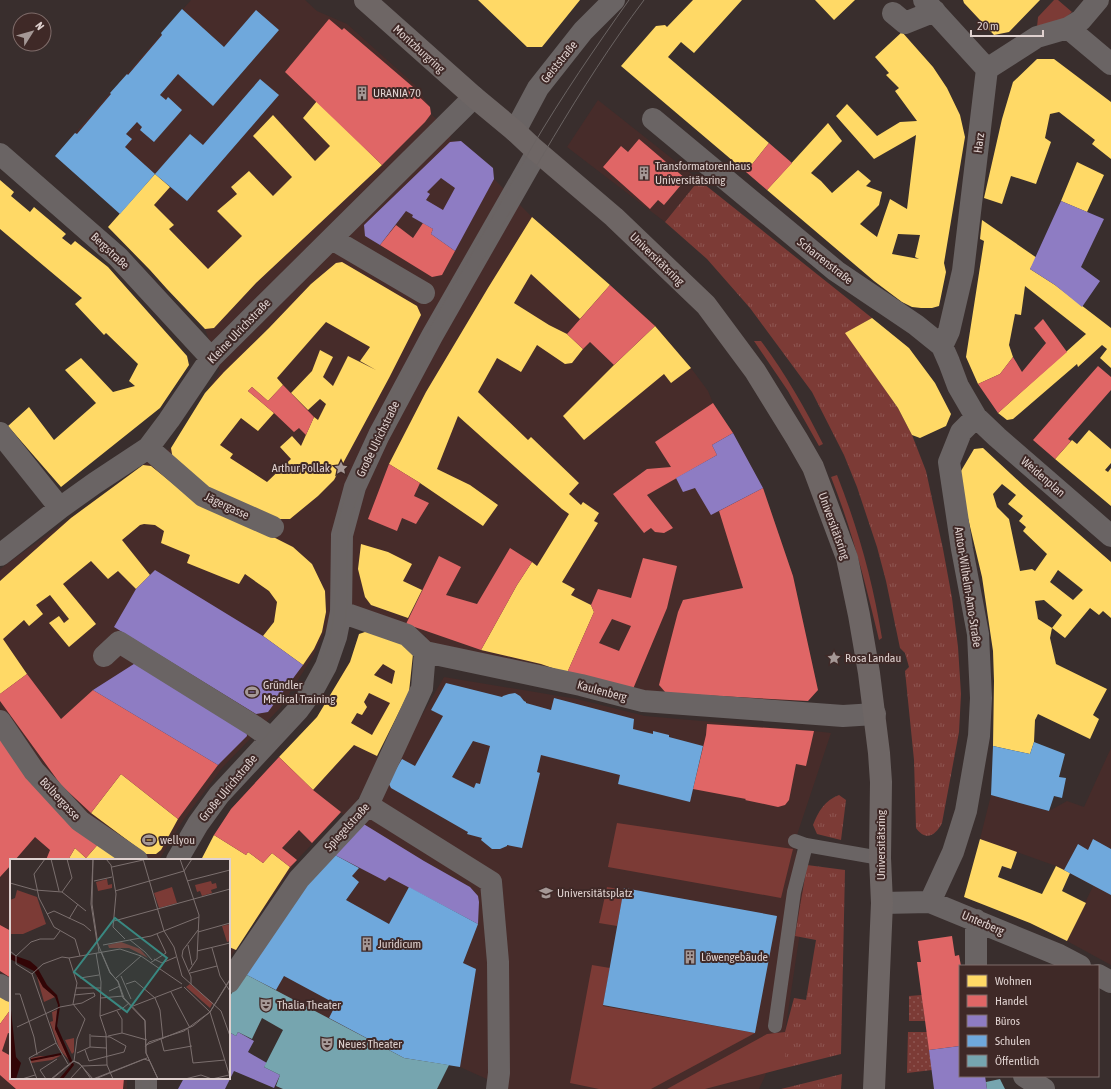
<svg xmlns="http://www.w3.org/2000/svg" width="1111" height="1089" viewBox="0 0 1111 1089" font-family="'Asap Condensed',sans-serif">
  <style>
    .built { fill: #472c2a }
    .grass { fill: #7c3b36 }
    .park { fill: url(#park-tufts) }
    .garden { fill: url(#garden-dots) }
    .homes { fill: #ffd966; fill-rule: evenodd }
    .shops { fill: #e06666; fill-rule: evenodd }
    .offices { fill: #8e7cc3; fill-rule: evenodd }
    .schools { fill: #6fa8dc; fill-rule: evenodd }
    .public { fill: #76a5af }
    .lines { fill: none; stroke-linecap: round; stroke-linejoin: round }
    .lane { stroke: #6a6464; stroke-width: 14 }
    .street { stroke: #6a6464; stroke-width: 22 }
    .secondary { stroke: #6e6665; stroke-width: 22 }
    .tram { stroke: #6b6463; stroke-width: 1 }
    .labels { text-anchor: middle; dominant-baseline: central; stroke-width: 4; stroke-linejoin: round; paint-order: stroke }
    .street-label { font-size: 12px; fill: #dfd1cf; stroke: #3f2927 }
    .poi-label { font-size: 12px; fill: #dfd1cf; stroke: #3f2927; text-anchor: start }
    .inset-river { fill: none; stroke: #320506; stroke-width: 2 }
    .inset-road { fill: none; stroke: #7b6f6e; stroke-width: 1 }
    .view { fill: #398881; fill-opacity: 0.15; stroke: #398881; stroke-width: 2 }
    .inset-edge { fill: none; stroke: #dfd1cf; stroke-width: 2 }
  </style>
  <defs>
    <pattern id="park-tufts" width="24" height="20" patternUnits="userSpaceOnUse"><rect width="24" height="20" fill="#7c3b36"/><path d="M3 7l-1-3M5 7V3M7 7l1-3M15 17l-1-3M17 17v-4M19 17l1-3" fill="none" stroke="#8e5652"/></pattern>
    <pattern id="garden-dots" width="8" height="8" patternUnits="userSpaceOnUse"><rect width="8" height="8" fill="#7c3b36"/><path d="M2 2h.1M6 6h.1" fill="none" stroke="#8e5652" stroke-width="1.8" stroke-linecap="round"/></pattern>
  </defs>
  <rect width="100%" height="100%" fill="#392e2d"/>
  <path class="built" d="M191,0H305L317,11L347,24L415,85L430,107L431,114L451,132L450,141H461L493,168L494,179L532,217L655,325L691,368L708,391L713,403L733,433L763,488L793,576L818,690L808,701L656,700L425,652L426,636L358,610L325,631L314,655L280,708L222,768L182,822L159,860H11V1078H127V1089H0V569L143,465L171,448L220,371L205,329L120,214L55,156Z
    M598,100L699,180L665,222L567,147Z
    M368,631L406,644L409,692L377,756L380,757L369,781L347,817L341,813L297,860L229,959V860H201L231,809L280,756L317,717L351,659L359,634Z
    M444,677L577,699L645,716L814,731L831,733L795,841L804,906L785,1032L759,1089H509L460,1067L404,1058L237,971L370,805Z
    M1111,748V965L1067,941L1093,886L1056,866L980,839L991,795L1049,811L1067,801L1084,807Z"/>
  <path class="grass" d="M1054,0H1058L1072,12L1064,19L1037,27L1038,17Z
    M754,341H761C785,373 805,408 823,444L819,446L788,391Z
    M837,475C858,528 873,582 882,638L879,640C866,585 852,530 831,477Z
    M617,823L793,849L781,898L608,867Z
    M607,887L624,890L617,926L599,923Z
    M592,965L610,968L603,1006L755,1033L651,1089H599L570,1083Z
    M785,1032V1068L705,1089H667L767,1034Z"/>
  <path class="park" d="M699,180L872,318L846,333L898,408L912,435L926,471L943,549L952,598L958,647L961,694L959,732L942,823C936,835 926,842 916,828L914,760L905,671L909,667L905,653L900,648L886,581L877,547L857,487L844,455L812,392L750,308L707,259L665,222Z
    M839,795L846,800L841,840L817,834L813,825C818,812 825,800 839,795Z
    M807,865L845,870L841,1054L785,1068V1032L794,998L806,1000L816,940L795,936Z
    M842,1074L841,1089H781Z"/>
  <path class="garden" d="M922,995L925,1021H909V996Z
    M908,1032H927L932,1070L907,1073Z"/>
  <path class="homes" d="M478,0H580L542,47H527Z
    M693,0H742L694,53L681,42L668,57L769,143L746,172L621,66L656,26L665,25L667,27Z
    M815,0H855L834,20Z
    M963,0H1040L1009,32L994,35L964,3Z
    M902,32L933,67L947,88L960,115L965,137L944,263L946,272L939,306L932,308H921L912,307L902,302L874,281L767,190L828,123L842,141L811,173L821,181L832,193L858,170L871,181L866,186L882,192L879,205L860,224L877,237L890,199L907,209L916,135L874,159L836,116L847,104L877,136L900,122L917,121L895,91L899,88L886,75L889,73L875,57ZM898,234L920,235L915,257L919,259L892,254Z
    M1037,59H1054L1111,102V159L1092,144L1095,140L1059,112L1050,114L1045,138L1051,142L1036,184L1011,176L1002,204L984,198L1002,119L1013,82Z
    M317,101L382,165L256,283L214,328L205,329L167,289L150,270L108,227L155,174L170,187L154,205L174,225L169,229L208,269L242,236L217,211L237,194L231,187L249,171L273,196L292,177L253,136L273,115L315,161L330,146L303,118Z
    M1077,162L1104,175L1087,212L1061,201Z
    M0,180L14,192L11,196L30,212L34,207L66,234L62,238L71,245L75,241L108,267L187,356L189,365L160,408L61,487L8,426L29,407L54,440L96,403L65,370L81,358L113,392L135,386L129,381L138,364L106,333L104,335L75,304L82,298L0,229Z
    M532,217L610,285L580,319L531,274L514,303L549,325L567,334L583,349L572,363L565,364L537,345L521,372L497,358L478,392L528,440L531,437L579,483L569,494L581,505L583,502L599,513L594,521L598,523L562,582L575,589L571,595L591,605L594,612L567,673L541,664L481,650L517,585L532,562L537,566L569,514L562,509L458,416L437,469L470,485L498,505L483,526L420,483L389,464L426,392L488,288Z
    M982,220L1037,258L1030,269L1055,285L1111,328V368L1100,358L1107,349L1102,345L1078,367L1077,364L1013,419L1007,420L998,413L1086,334L1025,286L1021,315L1015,314L1009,345L1013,357L1000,374L978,384L966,357L984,241L980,239Z
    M342,262L417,306L421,315L389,378L334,480L318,496L290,519H277L207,487L173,460L171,448L205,393L224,372L269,328L311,284L336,263ZM326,322L370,347L360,361L376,370L348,356L333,386L323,377L333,357L320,350L312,371L291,393L308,410L320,399L326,404L318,420L314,417L301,446L292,436L280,447L291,459L267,482L230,458L233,454L220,445L241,418L258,431L274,413L248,391L252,387L268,401L283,385L277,378Z
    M872,318L909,348L935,383L951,414L946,426L920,438L912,435L898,408L845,333Z
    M655,326L691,368L671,383L664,374L584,440L563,416L614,365Z
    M1089,430L1111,449V463L1105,470L1108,472L1111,468V506L1055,459L1072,440L1077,444Z
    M983,448L1024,486L1111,562V618L1103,611L1099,615L1090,608L1065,638L1052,628L1062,615L1044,600L1035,601L1038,619L1052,628L1050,638L1056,664L1107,689L1093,715L1099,719L1090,739L1038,714L1035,720L1034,742L1030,754L993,746L994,681L993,651L982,577L958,476L974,449ZM1002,484L1016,495L1008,504L1023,516L1019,521L1026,527L1023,531L1047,554L1035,571L1032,569L1020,571L1009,519L997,507L993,494ZM1058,570L1083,590L1073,600L1050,582Z
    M143,465L151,466L182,491L293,547L312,564L325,591L326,612L322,632L314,649L303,665L263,636L274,622L277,602L269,591L245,574L239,584L187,563L190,555L161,543L164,531L155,525L144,524L140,525L122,540L150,575L136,589L118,571L108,579L91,561L63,584L96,624L69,647L49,623L59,616L64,623L69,619L50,595L36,605L43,614L29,626L24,620L3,639L27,674L0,694V581L71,518Z
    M361,544L388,552L412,564L403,581L422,590L408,618L371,605L365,597L358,569Z
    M368,631L406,644L413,654L409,692L377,756L354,745L313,790L279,757L317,717L350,662L359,634ZM383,664L395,671L392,684L374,675ZM369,693L390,703L372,735L351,723L357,713L362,715L367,707L364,702Z
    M121,774L178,819L161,850L156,854H146L91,813Z
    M214,835L246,855L248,852L263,863L272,853L290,867L236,950L229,947V860H201Z
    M980,839L1017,852L1011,869L1002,866L998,877L1042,894L1056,866L1070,873L1062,891L1086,903L1067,941L1030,923L964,897Z
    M100,842L124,860H68L75,848L86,858Z
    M0,995L11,1002V1009L0,1024Z"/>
  <path class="shops" d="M329,19L342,30L344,28L413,87L411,89L430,107L431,114L425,122L382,165L285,72Z
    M639,139L686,179L664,205L658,200L650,209L603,167L621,146L628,152Z
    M769,143L792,163L767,190L746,172Z
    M423,223L433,229L431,234L455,251L442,275L432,277L380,245L396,225L413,238Z
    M610,285L655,326L614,365L590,342L583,349L567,334Z
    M1043,319L1067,352L998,413L978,384L1000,374L1013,357L1022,372L1046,343L1034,328Z
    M1098,366L1111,377V390L1068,439L1071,441L1055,459L1033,440Z
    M283,385L314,417L306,435L299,428L294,432L274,413L248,391L252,387L268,401Z
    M713,403L733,433L712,445L717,455L647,495L673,528L664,533L655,532L651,528L644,533L613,494L647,469L671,467L655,442Z
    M389,464L420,483L414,496L429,503L416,524L402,518L397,531L368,519Z
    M763,488L793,576L818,690L808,701L666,693L659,685L678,612L683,600L743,588L719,511Z
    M510,548L532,562L517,585L481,650L406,624L439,556L461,567L446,595L477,604Z
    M643,558L677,566L667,608L633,689L567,673L594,612L591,605L598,589L631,598ZM612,619L631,626L619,651L599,643Z
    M27,674L61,719L93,690L218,765L178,819L121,774L91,813L61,785L0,701V694Z
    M707,724L814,731L806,766L796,764L789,800L785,805L778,807L745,800L746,799L693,789L706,735Z
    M0,730L100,842L86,858L75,848L68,860H46L50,850L35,837L15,860H11V865L0,877Z
    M279,757L313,790L341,812L312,843L299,830L282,848L297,860L290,867L272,853L263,863L248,852L246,855L214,835L231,809Z
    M0,925L11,931V978L0,971Z
    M952,936L955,956L959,955L961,966L960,1046L929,1050L917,962H921L918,941Z
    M11,1009V1034L8,1033L2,1051L11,1056V1078H124L123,1089H16L0,1075V1024Z"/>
  <path class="offices" d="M461,141L493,168L494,179L455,251L431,234L433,229L412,217L413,215L406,211L380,245L365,236L364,225L450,142ZM441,178L455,188L443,210L426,200L430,194L427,192Z
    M1061,201L1104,219L1081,267L1100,281L1082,307L1055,285L1030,269Z
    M733,433L763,488L711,515L695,488L683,492L676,478L717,455L712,445Z
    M155,570L263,636L303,665L268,712L256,714L114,627L136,589Z
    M137,662L246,727L247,736L218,765L93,690Z
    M362,823L424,861L470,887L478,896L479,902L478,924L389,877L385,881L335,855Z
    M229,1032L236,1036L238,1032L254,1041L248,1052L267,1063L264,1067L280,1075L274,1088L234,1071L225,1089H178L184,1078H229Z
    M960,1046V1076H985L987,1089H934L929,1050Z"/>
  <path class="schools" d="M182,9L224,47L256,10L279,30L213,106L178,74L160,95L166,100L168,97L182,110L154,142L140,130L142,127L137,122L126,134L132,139L125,147L155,174L120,214L55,156L75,133L77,134L111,94L110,93L127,74L128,75L162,35L161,33Z
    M260,79L279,95L187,201L155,174L190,134L203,145Z
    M446,683L502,697L503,696L509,694L515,693L520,696L524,701L526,702V703L551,710L554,698L634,719L633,729L653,734V731L669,735V737L703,746L690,802L618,784L620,775L541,755L537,772L540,773L522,848L507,845V846L500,849H492L481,840L482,838L467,834L468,832L466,831L391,788L388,782L402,759L415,766L443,716L431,710ZM473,741L490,746L480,784L476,783L474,788L452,777Z
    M1034,742L1065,754L1059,777L1066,778L1062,798L1054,796L1049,811L991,795L993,746L1030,754Z
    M1093,839L1111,849V895L1064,870L1078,844L1088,850Z
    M335,855L359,868L352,876L359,882L346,900L389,924L409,887L478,924L463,963L476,969L460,1067L404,1058L329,1018L336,1004L284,976L276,990L243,973L306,885Z
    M624,888L777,916L755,1033L603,1005Z"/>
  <path class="public" d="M243,973L404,1058L449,1065L437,1089H283L276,1086L280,1075L264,1067L283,1030L262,1018L252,1039L238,1032L236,1036L229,1032V998Z
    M1000,1079L1005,1089H987L986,1082Z"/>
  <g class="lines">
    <path class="lane" d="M795,841L806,845L880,858
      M775,1026L794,892L806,845"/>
    <path class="street" d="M924,0L987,69
      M893,13L905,23L935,11
      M1068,28L1111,64
      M653,119L836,271L916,325L942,346L949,362L958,386L976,417L997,437L1111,536
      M515,131L538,88L583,31L614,0
      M0,154L118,257L211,358
      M332,239L424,293
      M942,346L949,331L963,271L987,69L1037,37L1068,28L1081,20L1098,0
      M0,433L60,508
      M148,448L203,496L273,527
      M0,555L60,508L95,483L148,448L169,420L211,358L474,97
      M341,612L407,635L425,652L581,685L643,701L843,716L875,714
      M104,656L119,642L254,726L271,738
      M0,721L34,771L80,821L137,860
      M368,805L491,882L498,962L499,1073L497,1089
      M177,860L198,824L219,795L298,710L314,688L326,666L336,637L341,612L342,535L355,487L379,435L432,336L537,152
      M930,902L953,852L966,811L979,736L981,698L978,634L962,549L949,462L961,432L976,417
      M882,903L930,902L1059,955L1080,966
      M976,966V920
      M1098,975L1111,982
      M229,982L299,879L368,805L422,688L425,652
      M0,985L11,991
      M1024,1076L1044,1089
      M146,1089V1078"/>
    <path class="secondary" d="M365,0L474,97L515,131L532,147L614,217L706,305L755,371L797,439L813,467L847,558L859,615L869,673L879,753L881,782L880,858L882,903L874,1089"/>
    <path class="tram" d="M171,860C185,831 205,804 226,779C260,740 298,709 321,662C347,608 326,548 346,493C365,439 398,383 427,333C462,271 497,209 532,147C562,96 595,48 629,0
      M182,860C203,816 238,782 271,747C292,723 315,701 328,672C337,654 343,634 346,615C350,576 342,538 356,501C385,424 431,352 471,280C526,185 578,88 644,0
      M141,1089V1078
      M150,1089V1078"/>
  </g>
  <defs>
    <g id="building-bare" transform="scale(1.08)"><path d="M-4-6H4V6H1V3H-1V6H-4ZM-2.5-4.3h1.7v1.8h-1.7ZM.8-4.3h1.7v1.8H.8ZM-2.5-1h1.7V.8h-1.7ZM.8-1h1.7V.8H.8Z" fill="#a59896" stroke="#3f2927" stroke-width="2.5" paint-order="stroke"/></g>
    <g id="sight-bare" transform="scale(1.08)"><path d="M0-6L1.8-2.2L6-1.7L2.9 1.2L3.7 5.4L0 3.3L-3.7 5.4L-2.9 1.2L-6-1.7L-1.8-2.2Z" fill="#a59896" stroke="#3f2927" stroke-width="2.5" paint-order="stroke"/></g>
    <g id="stadium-bare" transform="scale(1.08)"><path d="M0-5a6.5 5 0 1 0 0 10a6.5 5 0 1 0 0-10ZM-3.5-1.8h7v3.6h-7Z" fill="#a59896" stroke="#3f2927" stroke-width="2.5" paint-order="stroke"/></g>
    <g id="university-bare" transform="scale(1.08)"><path d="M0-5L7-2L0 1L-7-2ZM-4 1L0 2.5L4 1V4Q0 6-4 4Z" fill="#a59896" stroke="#3f2927" stroke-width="2.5" paint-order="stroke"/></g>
    <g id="theatre-bare" transform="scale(1.08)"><path d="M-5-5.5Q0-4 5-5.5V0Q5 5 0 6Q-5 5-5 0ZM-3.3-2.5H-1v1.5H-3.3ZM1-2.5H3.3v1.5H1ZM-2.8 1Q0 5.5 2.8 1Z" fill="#a59896" stroke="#3f2927" stroke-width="2.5" paint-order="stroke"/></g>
  </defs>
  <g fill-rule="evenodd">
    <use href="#building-bare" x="362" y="93"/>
    <use href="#building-bare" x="644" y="173"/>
    <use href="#sight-bare" x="341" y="468"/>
    <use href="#sight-bare" x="834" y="658"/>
    <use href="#stadium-bare" x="252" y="692"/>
    <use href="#stadium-bare" x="149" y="840"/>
    <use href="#university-bare" x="546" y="893"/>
    <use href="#building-bare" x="367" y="944"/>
    <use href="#building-bare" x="690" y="957"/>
    <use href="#theatre-bare" x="266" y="1005"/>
    <use href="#theatre-bare" x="327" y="1044"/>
  </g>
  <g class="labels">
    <g class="street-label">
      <text transform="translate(419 49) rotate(42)">Moritzburgring</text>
      <text transform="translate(559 62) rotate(-51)">Geiststraße</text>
      <text transform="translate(979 143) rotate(-83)">Harz</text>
      <text transform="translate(110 251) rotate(43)">Bergstraße</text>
      <text transform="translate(657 259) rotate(44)">Universitätsring</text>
      <text transform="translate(825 261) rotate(38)">Scharrenstraße</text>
      <text transform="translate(239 331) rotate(-46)">Kleine Ulrichstraße</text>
      <text transform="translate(378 439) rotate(-64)">Große Ulrichstraße</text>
      <text transform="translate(1043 477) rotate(41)">Weidenplan</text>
      <text transform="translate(227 506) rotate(25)">Jägergasse</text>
      <text transform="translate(834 526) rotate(70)">Universitätsring</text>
      <text transform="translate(968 587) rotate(81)">Anton-Wilhelm-Amo-Straße</text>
      <text transform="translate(602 691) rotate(15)">Kaulenberg</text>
      <text transform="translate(228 788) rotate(-50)">Große Ulrichstraße</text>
      <text transform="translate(60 799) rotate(47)">Bölbergasse</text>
      <text transform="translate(347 827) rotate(-48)">Spiegelstraße</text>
      <text transform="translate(881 845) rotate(-90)">Universitätsring</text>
      <text transform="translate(983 923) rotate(23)">Unterberg</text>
    </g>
    <g class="poi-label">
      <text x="373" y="93">URANIA 70</text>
      <text x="655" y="166">Transformatorenhaus<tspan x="655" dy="14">Universitätsring</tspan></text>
      <text x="330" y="468" text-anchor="end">Arthur Pollak</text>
      <text x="845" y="658">Rosa Landau</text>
      <text x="263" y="685">Gründler<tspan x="263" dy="14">Medical Training</tspan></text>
      <text x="160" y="840">wellyou</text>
      <text x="557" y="893">Universitätsplatz</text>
      <text x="378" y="944">Juridicum</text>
      <text x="701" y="957">Löwengebäude</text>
      <text x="277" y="1005">Thalia Theater</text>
      <text x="338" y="1044">Neues Theater</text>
    </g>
  </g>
  <g transform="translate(10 859)">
    <rect width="220" height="220" fill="#392e2d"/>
    <path d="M97,20L98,26L102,25V29L88,32L86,23ZM47,151L45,170L59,201L50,191L40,163L43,162L42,153ZM49,195L50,197L42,201L21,204V199L30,197L43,198Z" fill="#7c3b36"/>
    <path d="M201,22L202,25L206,24L207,29L201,31L202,34L192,37L190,32L187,33L185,26ZM162,28L167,44L149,49L144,34ZM220,65V82L217,83L212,67ZM111,83L130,90L138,99L119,89H99L98,86ZM26,114L33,128L45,138L34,143ZM180,125L203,144L200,149L176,128Z" fill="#7c3b36"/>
    <path d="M7,31L27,38L36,65L13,75H0V41L5,39ZM64,179V193L62,195L55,181Z" fill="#7c3b36"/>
    <path d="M0,95L20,102L27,108L37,126L47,136L50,147L47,167L64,206L53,220H49L61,206L45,170L48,146L45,138L33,128L24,112L0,100ZM0,142L6,198L11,204L6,220H0Z" fill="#320506"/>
    <path class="inset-river" d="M21,201L51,195"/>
    <path class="inset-road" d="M35,0L24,15L29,39L44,68L65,80L70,97M41,0L49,32M83,0L82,45L89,93M83,0L81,45L87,83L100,113L108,123L113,139L135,162L136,194L148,220M96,0L101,6L106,35L103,68L115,80M133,0L154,72L164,88L172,117L211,152L220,177M170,0L189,56L187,100L179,112M102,8L133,1M84,22L102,18M177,22L220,11M0,24L25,31L52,33L76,52M105,32L174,12L182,0M52,33L62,19L57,0M37,55L44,52L74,66L81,72M59,60L68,45M104,62L220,30M188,73L220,64M120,81L135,93L142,101M93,86L141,77L189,58M178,86L182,106M202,89L210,117L220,132M0,92L6,97V105L22,115L46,184L58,205M187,92L220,84M91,93L100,114L108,122L114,139L135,161L136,194L148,220M86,94L91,123L90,157L96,175L97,206L103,220M6,97L21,83L30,80H44L50,72M59,99L67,124L63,145M144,100L152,104L166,98M140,104L156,94L147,75M180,114L207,107M22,115L33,105L52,98L59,99L110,90L131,97L172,125M111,117L121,140M70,119L89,116M106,119L131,97M116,125L125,122L145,139L150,151L153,180M181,125V118L172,97L173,91L188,71M174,128L200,153M66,129H91M99,132L110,127M161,133L180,169M5,135H10L24,178L27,196M91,139L113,137M63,145L75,160L67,180L64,202M123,147L172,128M107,152L112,160V174M200,153L220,218M90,157L113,149L119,144M7,168L50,148L72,144L85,137L84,134L64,136M178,170L183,204L215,201M80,175V188M81,177L100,178L116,187L114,193M98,177L112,174L137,181M151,180L154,192L182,187M136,186L183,167L200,153L220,121M135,188L139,183L174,172L193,158L200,153L220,120M75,191L79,202L114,193M67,194L80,188L96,189M72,207L97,206M12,220L25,216M27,220L19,199L46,184M36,220L30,211L47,200M41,220L63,202L69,204L83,220L134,200L140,202M42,220L64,202L71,206L81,220M60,220L72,207M85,220L137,199M175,220L191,216L202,220L219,216"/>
    <path class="view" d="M105,59L157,99L117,153L64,113Z"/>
    <rect width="220" height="220" class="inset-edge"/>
  </g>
  <rect x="959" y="965" width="140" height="112" fill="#3f2927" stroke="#7f6c6a"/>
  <rect x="967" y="975" width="20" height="12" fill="#ffd966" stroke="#7f6c6a"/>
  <text x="995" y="985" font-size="12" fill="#dfd1cf">Wohnen</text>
  <rect x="967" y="995" width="20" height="12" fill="#e06666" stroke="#7f6c6a"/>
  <text x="995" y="1005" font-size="12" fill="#dfd1cf">Handel</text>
  <rect x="967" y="1015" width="20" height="12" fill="#8e7cc3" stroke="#7f6c6a"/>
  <text x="995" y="1025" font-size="12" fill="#dfd1cf">Büros</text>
  <rect x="967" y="1035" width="20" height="12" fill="#6fa8dc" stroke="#7f6c6a"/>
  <text x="995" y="1045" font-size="12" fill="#dfd1cf">Schulen</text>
  <rect x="967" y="1055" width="20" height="12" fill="#76a5af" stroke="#7f6c6a"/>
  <text x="995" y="1065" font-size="12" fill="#dfd1cf">Öffentlich</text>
  <g transform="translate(32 32) rotate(53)"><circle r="19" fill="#3f2927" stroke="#7f6c6a"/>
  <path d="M0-3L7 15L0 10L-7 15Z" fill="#a59896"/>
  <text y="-6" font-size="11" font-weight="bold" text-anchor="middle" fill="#dfd1cf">N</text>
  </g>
  <path d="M971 30v6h72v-6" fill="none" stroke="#dfd1cf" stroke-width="2"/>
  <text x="977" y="30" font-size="12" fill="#dfd1cf" stroke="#3f2927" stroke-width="3" paint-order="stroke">20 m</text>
</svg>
